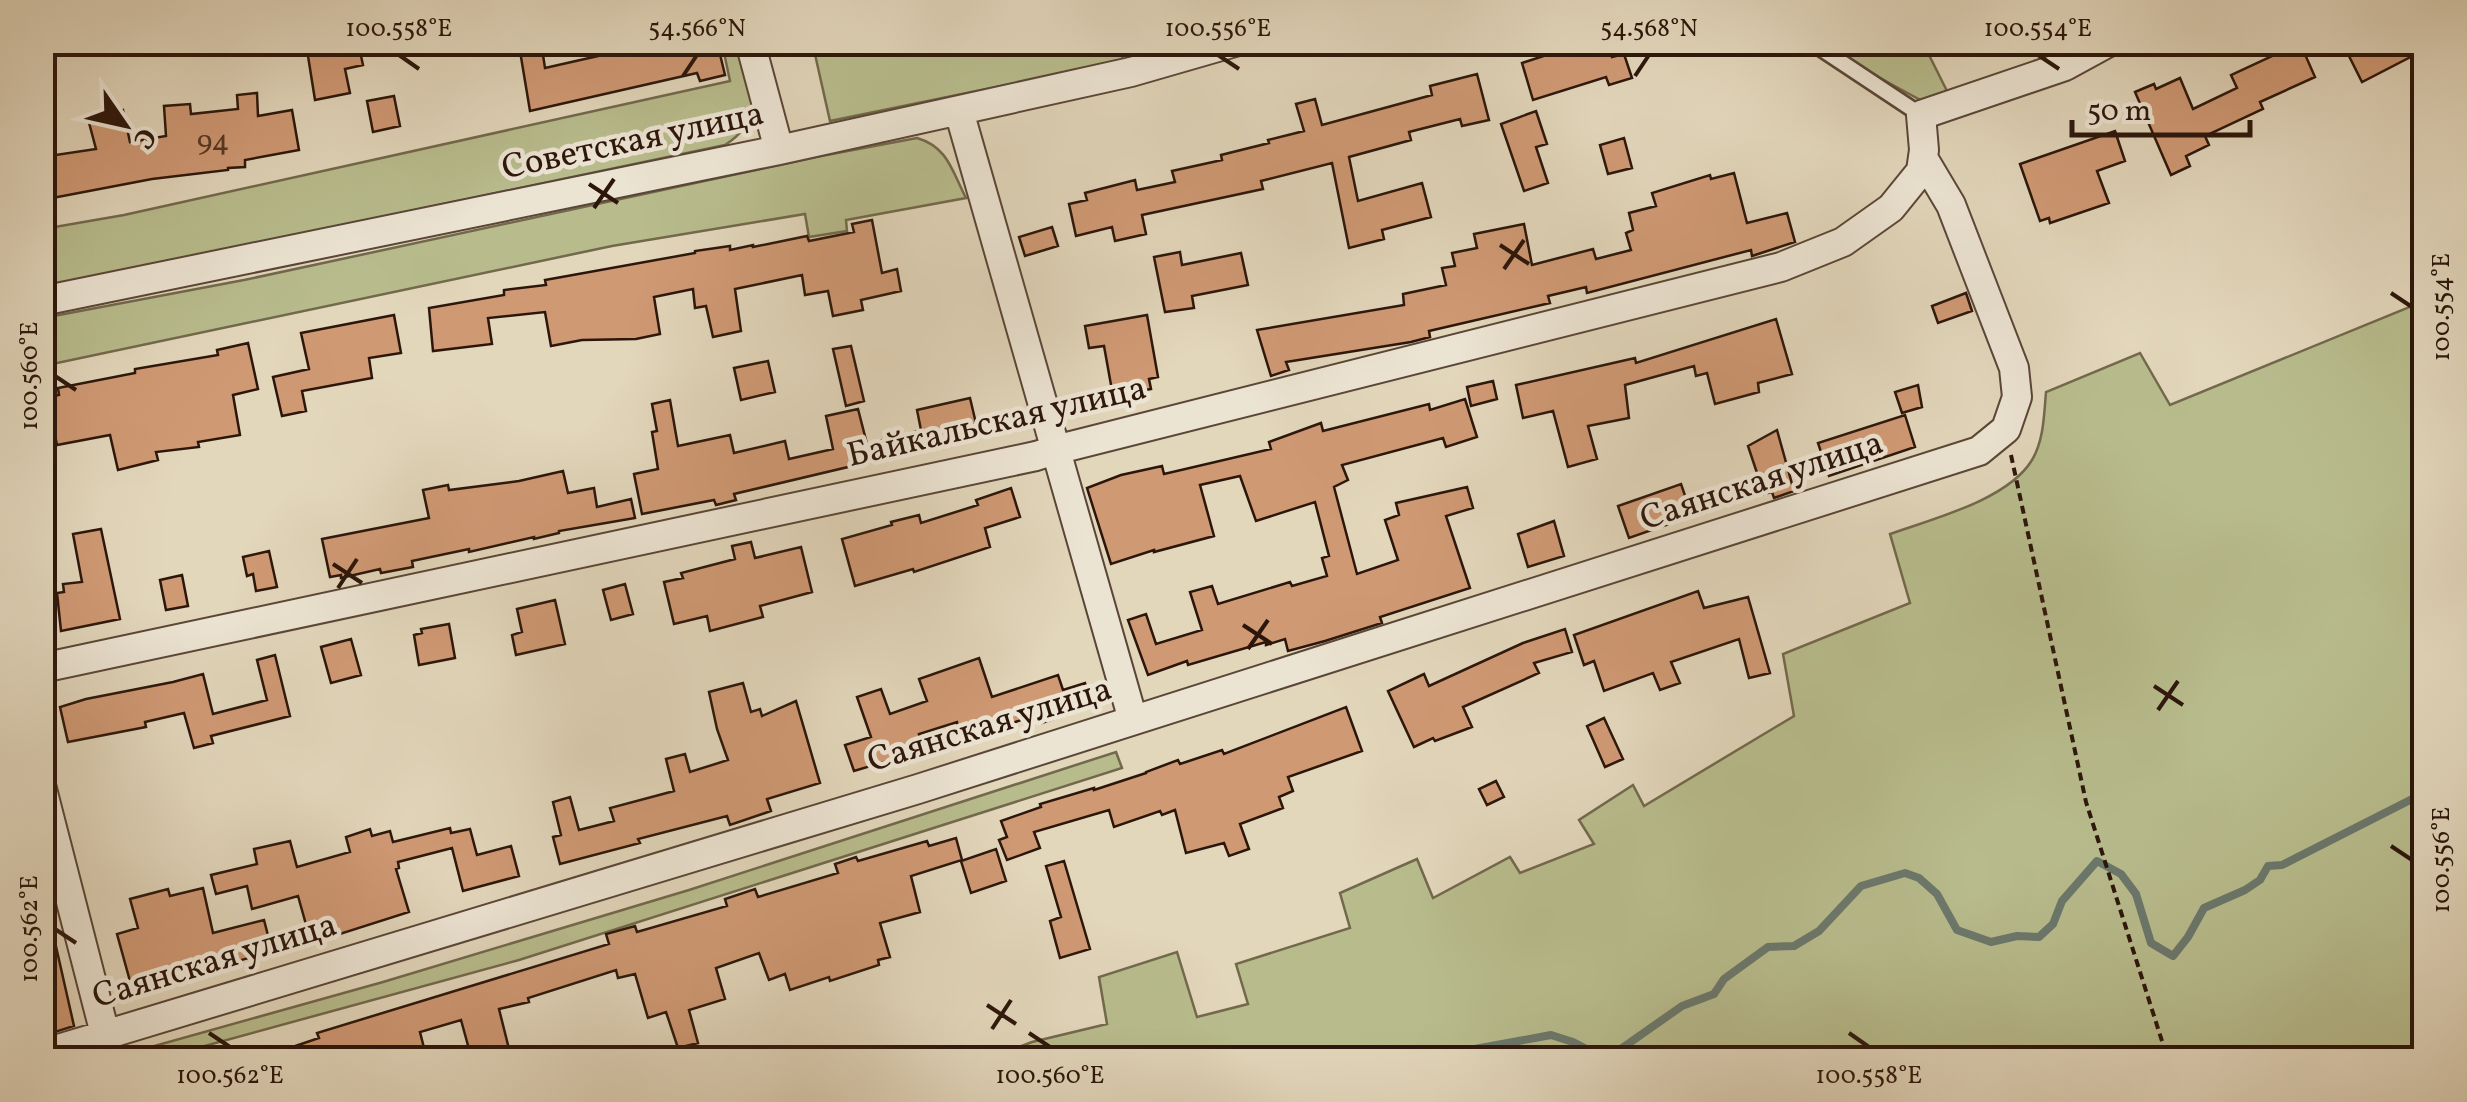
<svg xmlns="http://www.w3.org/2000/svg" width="2467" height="1102" viewBox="0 0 2467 1102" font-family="Vollkorn,serif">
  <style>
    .green { fill: #b8bc8d; stroke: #72694c; stroke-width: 2.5 }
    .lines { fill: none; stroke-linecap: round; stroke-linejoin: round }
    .stream { stroke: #6b786c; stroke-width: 8 }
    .building { fill: #cf9974; stroke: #2c160b; stroke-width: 2.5 }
    .service-casing { stroke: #5a4637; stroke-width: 19 }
    .minor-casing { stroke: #5a4637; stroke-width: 32 }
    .path { stroke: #2c160b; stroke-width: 4; stroke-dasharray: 8 5; stroke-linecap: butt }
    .service { stroke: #ece4d3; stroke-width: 14 }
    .minor { stroke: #ece4d3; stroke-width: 28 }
    .ticks { fill: none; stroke: #2c160b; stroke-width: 4 }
    .labels { text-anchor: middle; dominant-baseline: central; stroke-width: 9; stroke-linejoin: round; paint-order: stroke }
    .number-label { font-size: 30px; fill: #553725 }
    .street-label { font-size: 35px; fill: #2c160b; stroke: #ece4d3 }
    .neatline { fill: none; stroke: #2c160b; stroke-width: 4 }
    .ticks-label { font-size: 25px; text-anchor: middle; fill: #2c160b }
  </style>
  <rect width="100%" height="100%" fill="#e2d6bb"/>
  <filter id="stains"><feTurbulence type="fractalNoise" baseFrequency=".002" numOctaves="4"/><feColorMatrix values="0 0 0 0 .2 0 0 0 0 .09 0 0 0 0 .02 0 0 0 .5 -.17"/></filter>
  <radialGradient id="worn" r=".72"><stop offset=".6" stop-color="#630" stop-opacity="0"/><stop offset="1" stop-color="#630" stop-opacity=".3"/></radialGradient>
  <path class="green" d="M842,42H1119L1123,61L830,121L814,50Z
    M722,43H741C750,83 768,118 725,145L43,288V229L124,215L730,81Z
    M1816,43H1923L1950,97L1924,102Z
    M917,138C948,147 952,171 966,198L846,220L847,231L809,237L805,214L612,246L43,366V318L244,280L821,156Z
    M2424,301V1059H987L1032,1042L1107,1024L1099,977L1177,952L1197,1017L1248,1004L1236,964L1350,928L1340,893L1417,859L1433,898L1510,857L1520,873L1594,844L1579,820L1633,785L1644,806L1794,716L1783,654L1910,603L1890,534C1932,519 2008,500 2032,460C2044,440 2044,414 2046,392L2140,353L2170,405Z
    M1116,752L1122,768L519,960L157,1059H108L383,982L689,890Z"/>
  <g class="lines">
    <path class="stream" d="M1438,1060L1453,1053L1551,1035L1573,1042L1596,1054L1615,1053L1682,1006L1714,994L1724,979L1768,947L1794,946L1819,931L1861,886L1905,873L1919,878L1937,894L1957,930L1991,942L2017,936L2039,937L2053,924L2062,901L2097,861L2121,874L2136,894L2151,943L2173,956L2188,937L2204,908L2245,890L2260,880L2268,866L2282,865L2424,793"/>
  </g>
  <path class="building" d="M336,42H358L363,65L345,69L350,93L315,100L308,56L338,51Z
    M541,42L545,68L598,56L595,42H617L619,51L659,42H717L725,75L700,81L697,73L530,111L519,45Z
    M1586,42H1608L1612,57L1624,54L1632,78L1609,85L1606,77L1533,100L1522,63Z
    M2361,42H2424V50L2362,82L2346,50Z
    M2300,43L2315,77L2260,102L2263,109L2205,136L2209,145L2186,156L2190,166L2171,175L2135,92L2154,84L2156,89L2180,78L2193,109L2237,88L2231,75Z
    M1477,74L1489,120L1462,126L1460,119L1409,132L1411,140L1349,157L1358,201L1422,183L1431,217L1382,230L1384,239L1349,248L1332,163L1261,181L1263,189L1142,215L1146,234L1115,241L1112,227L1076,236L1069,204L1087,200L1085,193L1135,180L1137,190L1175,182L1172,171L1222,160L1221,155L1269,143L1268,140L1304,131L1296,104L1315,99L1322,125L1432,95L1430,86Z
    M257,93L258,116L292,110L299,150L245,160V167L228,168V170L152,179L42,200V157L96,149L88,119L123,110L130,142L166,136L164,106L190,104L191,114L238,109L237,95Z
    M394,96L400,126L373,132L367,101Z
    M1536,111L1547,144L1536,147L1548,183L1524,191L1501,124Z
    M2115,131L2125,161L2097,171L2109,203L2050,223L2049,218L2040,221L2020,164Z
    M1624,138L1632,168L1608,174L1600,145Z
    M1734,173L1747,223L1787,213L1795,242L1752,256L1751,250L1587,293L1586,287L1548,296L1550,303L1429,331L1430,337L1411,342L1286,362L1289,370L1271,376L1257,330L1404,305L1403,294L1446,285L1442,268L1455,266L1452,253L1477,248L1474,234L1524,224L1532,265L1593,249L1596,259L1631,250L1626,233L1633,230L1629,213L1656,206L1652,193L1710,175L1711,179Z
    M872,220L882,273L897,269L901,291L861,300L863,310L833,316L828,291L805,295L802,275L735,289L741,331L713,337L706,306L695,308L693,289L654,297L660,334L636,339L582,340L551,346L545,312L488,318L492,344L433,351L429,308L504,295V290L546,285L545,280L695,253V251L730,246V250L753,245V247L807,236L809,241L854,232L852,224Z
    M1052,227L1058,246L1025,256L1019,237Z
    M1180,252L1182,265L1241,253L1248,285L1192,296L1194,308L1165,312L1154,257Z
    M1966,293L1972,311L1938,323L1932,306Z
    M394,315L401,353L369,358L372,378L302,391L306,411L282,416L273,377L309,369L301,333Z
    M1147,315L1158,377L1149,379L1151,389L1113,396L1104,346L1089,348L1085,326Z
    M1776,319L1792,374L1758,383L1759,392L1715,404L1707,373L1696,376L1694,366L1625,385L1629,418L1588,426L1597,459L1568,467L1553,411L1523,418L1516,385L1635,358L1636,363Z
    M248,343L258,389L233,395L240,435L198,442L199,447L156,452L158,460L118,470L110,435L57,445L47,397L59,395L58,388L135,373V369L218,355L217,350Z
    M851,346L864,401L846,406L833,349Z
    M768,361L775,392L741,400L734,368Z
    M1493,381L1497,399L1471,406L1467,387Z
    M1918,385L1922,407L1902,413L1895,392Z
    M970,398L979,436L734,494L736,500L716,505L714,500L642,514L634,474L658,469L652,432L657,431L652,404L670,400L678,446L730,435L734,453L785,441L789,459L833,449L826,416L858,409L867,444L921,430L917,410Z
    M1465,399L1477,437L1446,447L1443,438L1342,465L1348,480L1334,487L1357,574L1398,560L1385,520L1399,515L1396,503L1467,487L1473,508L1446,516L1470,588L1380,617L1382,623L1325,641L1288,651L1285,639L1266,645V642L1188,665L1187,661L1148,675L1128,620L1146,614L1156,644L1202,630L1190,592L1212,586L1218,604L1290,582L1292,586L1327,576L1322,558L1329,556L1315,502L1256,521L1240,476L1200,485L1214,536L1154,552V550L1111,564L1087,488L1121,475L1162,466L1164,474L1271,449L1269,442L1321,423L1323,431L1429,404L1430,410Z
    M1905,415L1915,447L1829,476L1818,443Z
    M1777,430L1794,491L1774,498L1772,492L1764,494L1748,446Z
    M563,471L568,493L594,488L597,507L631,499L635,518L559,531V533L534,539V537L469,552V549L412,561L413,567L381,573L380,569L341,578V575L330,577L322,539L429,518L423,490L448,485L449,490L519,481Z
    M1681,484L1692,516L1629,538L1618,506Z
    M1011,488L1020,517L985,528L990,547L914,572L913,569L855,586L842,539L892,525L891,522L919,515L921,523L978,505L976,500Z
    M1554,521L1564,556L1528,567L1518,534Z
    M101,529L120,619L61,631L57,593L64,592L63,584L82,582L73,534Z
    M751,542L755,558L801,547L812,592L760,606L763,617L710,631L707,616L674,624L664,582L683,578L681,573L735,559L732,546Z
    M269,551L277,587L256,591L253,574L247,576L243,557Z
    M182,575L188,606L166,610L160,580Z
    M625,584L633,614L611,620L603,590Z
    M1698,591L1704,608L1748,597L1770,673L1749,678L1739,639L1671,662L1680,683L1660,690L1653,673L1604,691L1594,661L1584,665L1574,635Z
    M555,600L565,644L516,655L512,635L522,632L517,609Z
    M449,624L455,658L419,665L414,635L422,633L421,629Z
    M1565,629L1572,652L1534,663L1539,673L1463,707L1472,727L1435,741L1433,738L1414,747L1388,691L1424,674L1429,686L1523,643Z
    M351,639L361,675L331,683L321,647Z
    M275,655L290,716L211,736L213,743L194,748L184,713L145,722L146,727L68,742L60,707L86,699L173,682L203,674L213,714L267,700L257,660Z
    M979,658L992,697L1058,675L1063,690L1085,683L1093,706L1042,723L1039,714L962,740L957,722L919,734L924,750L854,771L845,745L871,737L857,697L881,689L890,714L927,701L919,679Z
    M743,683L751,712L760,709L762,716L796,701L820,783L767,799L771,811L730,825L727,816L638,839L640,843L560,864L553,837L561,835L553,802L570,797L579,830L614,821L610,808L674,791L666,759L685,754L690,772L728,760L717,729L709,692Z
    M1346,707L1362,751L1288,777L1293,791L1279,797L1283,808L1240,824L1249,849L1229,856L1224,843L1186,853L1175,810L1162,815L1160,811L1114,827L1109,810L1034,832L1040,848L1007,860L999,840L1007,837L1001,821L1041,807L1040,804L1094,788V790L1146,773V772L1178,760L1180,764L1222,750L1224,754Z
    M1604,718L1623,759L1605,767L1587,726Z
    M1496,781L1504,797L1487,805L1479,789Z
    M450,828L451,833L470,829L477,855L511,846L519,876L463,891L452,848L398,862L399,868L396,869L409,912L318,941L314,926L307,928L298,896L252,909L247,886L216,894L211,875L257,864L254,849L290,841L297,867L350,852L346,837L370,829L372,836L390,831L393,842Z
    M956,838L962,860L911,876L920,912L880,923L890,957L878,960L879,965L830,981L829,977L790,990L785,974L769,980L759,953L716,968L725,999L689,1010L698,1043L678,1048L666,1012L648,1018L635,974L618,978L616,970L528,998L529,1002L499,1009L508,1045L495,1049L498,1060H472L461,1020L420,1032L427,1060H266V1056L319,1038L317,1033L609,944L606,934L635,926L637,932L727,906L725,899L755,889L758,897L838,873L835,864L856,857L858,861L927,841L929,846Z
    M996,849L1006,881L971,893L961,861Z
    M1064,861L1090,949L1060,958L1050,921L1061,917L1046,866Z
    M203,888L213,933L264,920L272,951L133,992L117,934L138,928L130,899L168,889L170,896Z
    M50,920L74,1026L55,1032L42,982V921Z"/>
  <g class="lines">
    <g class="service-casing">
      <path id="service" d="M1811,42L1921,115"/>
    </g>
    <g class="minor-casing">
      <path id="minor" d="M750,42L779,150
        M959,111L1133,720
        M42,301L779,150L1131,72L1235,42
        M42,668L1036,456L1055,450L1781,267L1843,242L1891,208L1921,171L1924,150L1921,115L2065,66L2109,42
        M42,789L105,1034
        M42,1054L918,789L1979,451L2006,429L2017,397L2014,368L1951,205L1923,158"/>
    </g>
    <path class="path" d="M2011,455L2086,802L2168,1060"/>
    <use href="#service" class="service"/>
    <use href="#minor" class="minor"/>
  </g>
  <path class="ticks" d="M399,55L419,69M1218,55L1239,69M2038,55L2059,69M683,76L697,55M1635,76L1649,55M589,184L618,203M594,208L614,179M1500,245L1529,264M1504,269L1524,240M2391,293L2412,307M55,376L76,390M333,564L362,583M338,588L357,559M1243,625L1272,644M1248,649L1268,620M2154,686L2183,705M2158,710L2178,681M2391,846L2412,860M55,929L76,943M987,1005L1016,1024M992,1029L1011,1000M209,1033L230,1047M1029,1033L1050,1047M1849,1033L1869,1047"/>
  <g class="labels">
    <g class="number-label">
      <text x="213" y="142">94</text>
    </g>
    <g class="street-label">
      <text transform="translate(633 142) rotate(-12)">Советская улица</text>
      <text transform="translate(997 423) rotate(-13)">Байкальская улица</text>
      <text transform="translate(1762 482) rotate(-18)">Саянская улица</text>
      <text transform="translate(990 726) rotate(-17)">Саянская улица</text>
      <text transform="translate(215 962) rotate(-17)">Саянская улица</text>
    </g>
  </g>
  <rect width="2467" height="1102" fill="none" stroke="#e2d6bb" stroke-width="110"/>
  <g transform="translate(125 125) rotate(124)" stroke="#ece4d3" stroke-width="8" paint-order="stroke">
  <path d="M0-8L18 38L0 25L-18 38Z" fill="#2c160b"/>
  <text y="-15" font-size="28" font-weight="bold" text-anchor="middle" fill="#2c160b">С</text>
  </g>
  <path d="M2072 120v15h178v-15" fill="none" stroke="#2c160b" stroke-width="5"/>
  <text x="2087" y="120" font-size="30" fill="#2c160b" stroke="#ece4d3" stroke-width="8" paint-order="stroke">50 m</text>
  <rect x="55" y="55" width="2357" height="992" class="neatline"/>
  <g class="ticks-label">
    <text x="399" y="36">100.558°E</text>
    <text x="697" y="36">54.566°N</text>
    <text x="1218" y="36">100.556°E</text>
    <text x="1649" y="36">54.568°N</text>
    <text x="2038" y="36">100.554°E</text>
    <text transform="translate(2440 307) rotate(-90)" y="9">100.554°E</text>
    <text transform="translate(28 376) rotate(-90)" y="9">100.560°E</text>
    <text transform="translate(2440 860) rotate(-90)" y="9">100.556°E</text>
    <text transform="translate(28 929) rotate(-90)" y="9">100.562°E</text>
    <text x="230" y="1083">100.562°E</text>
    <text x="1050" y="1083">100.560°E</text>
    <text x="1869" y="1083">100.558°E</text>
  </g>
  <rect width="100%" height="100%" filter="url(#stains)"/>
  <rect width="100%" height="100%" fill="url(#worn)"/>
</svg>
